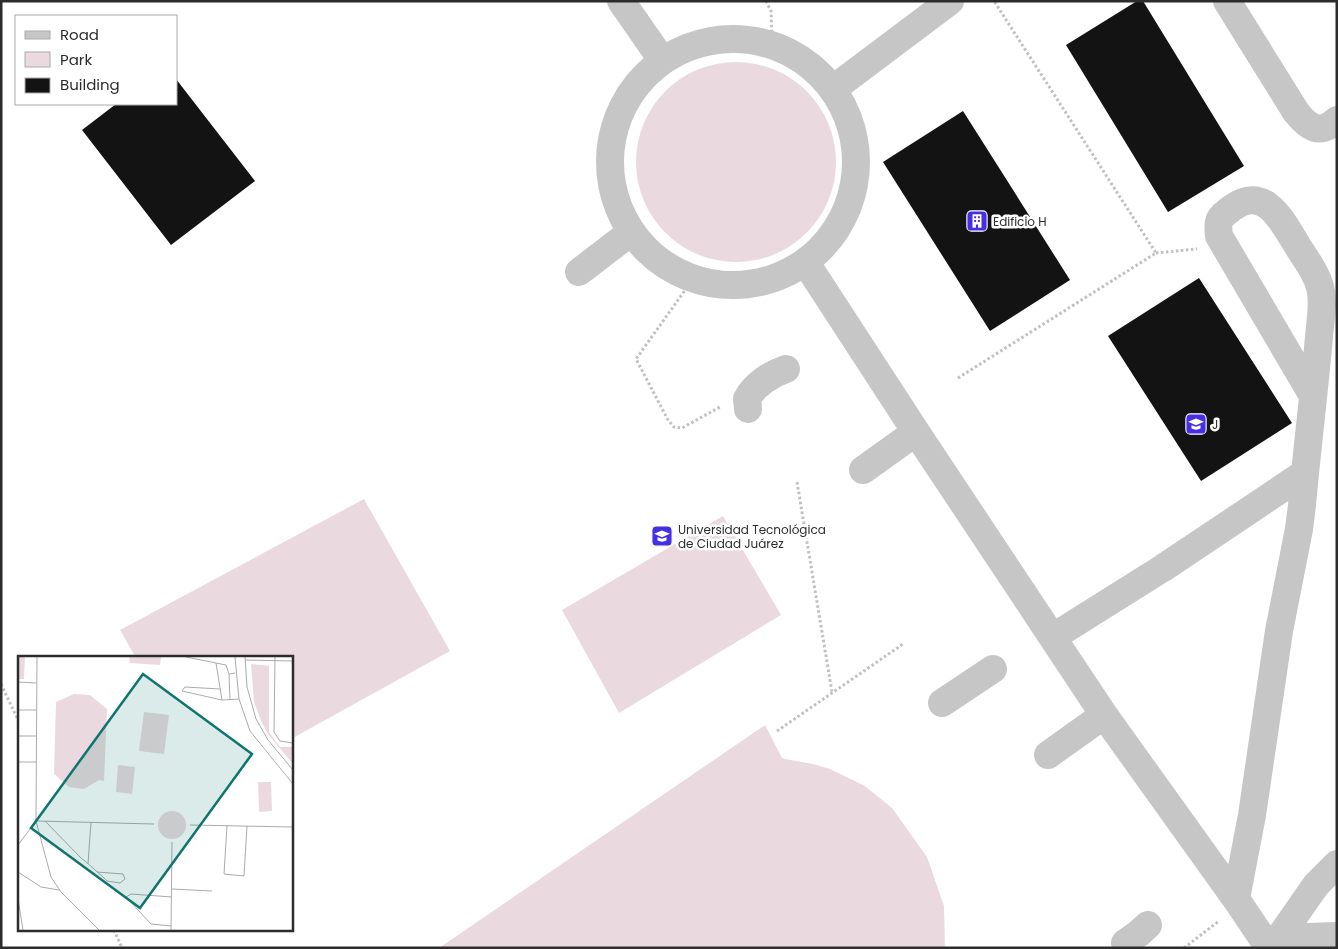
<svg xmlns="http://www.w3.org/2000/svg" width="1338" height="949" viewBox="0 0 1338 949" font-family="Poppins,sans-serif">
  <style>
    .green { fill: #eadadf }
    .building { fill: #131313 }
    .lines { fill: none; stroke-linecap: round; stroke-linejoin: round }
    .path { stroke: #c0c0c0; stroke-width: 3; stroke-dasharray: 2.5 2.5; stroke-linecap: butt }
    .minor { stroke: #c6c6c6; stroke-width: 28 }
    .labels { text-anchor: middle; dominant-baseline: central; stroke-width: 5; stroke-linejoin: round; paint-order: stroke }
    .poi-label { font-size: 12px; fill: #2c2c2c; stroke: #fff; text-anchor: start }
    .inset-road { fill: none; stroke: #ababab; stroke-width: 1 }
    .view { fill: #0f766e; fill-opacity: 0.15; stroke: #0f766e; stroke-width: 2.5 }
    .inset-edge { fill: none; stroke: #2c2c2c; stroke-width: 2.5 }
  </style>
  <rect width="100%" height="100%" fill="#fff"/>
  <path class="green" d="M636 162a100 100 0 1 1 200 0a100 100 0 1 1-200 0Z
    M364,499L450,651L291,739V658H136L120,630Z
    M723,516L781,615L619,713L562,610Z
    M765,725L782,758L785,759L813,764L830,769L865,786L892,808L927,857L944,906L945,948H439Z"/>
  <path class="building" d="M1137,1H1143L1244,166L1168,212L1066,45Z
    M176,79L255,181L171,245L82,130L116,104H176Z
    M963,111L1070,280L990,331L883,162Z
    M1199,278L1292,423L1201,481L1108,336Z"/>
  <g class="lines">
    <path class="path" d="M766,1L771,11L772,44
      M1156,253L1197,249
      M693,279L636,359L668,420L674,427L682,428L720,407
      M958,378L1156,253L994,1
      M797,482L832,692
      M1,684L19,722
      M777,731L903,644
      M114,930L122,948
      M1184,948L1219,921"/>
    <path class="minor" d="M621,1L662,60
      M1227,1L1296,112C1308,127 1319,136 1337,120
      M610 162a123 123 0 1 1 246 0a123 123 0 1 1-246 0Z
      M833,89L950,1
      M806,263L916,432L1104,715L1236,899L1269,948
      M579,272L631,232
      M748,409L747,399C754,385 771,374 786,369
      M863,470L916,432
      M1053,637L1163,568L1305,473
      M942,703L993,669
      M1048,755L1104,715
      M1236,899L1252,815L1279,631L1299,529L1302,505C1307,449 1314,393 1319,337C1320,321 1325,300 1319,284C1315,270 1304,257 1297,245C1282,221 1265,184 1232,208C1219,218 1217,219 1219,236L1313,396
      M1125,943L1138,934L1148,925
      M1272,948L1316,885L1337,864
      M1277,948L1308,937L1337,936"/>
  </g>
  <defs>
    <g id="building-square" transform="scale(1.125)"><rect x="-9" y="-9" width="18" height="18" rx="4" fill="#462ee4" stroke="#fff"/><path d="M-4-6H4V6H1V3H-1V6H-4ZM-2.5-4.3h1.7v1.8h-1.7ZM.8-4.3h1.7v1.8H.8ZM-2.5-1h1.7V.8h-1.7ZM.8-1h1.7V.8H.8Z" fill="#fff"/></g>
    <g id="university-square" transform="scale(1.125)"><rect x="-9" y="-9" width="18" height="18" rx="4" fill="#462ee4" stroke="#fff"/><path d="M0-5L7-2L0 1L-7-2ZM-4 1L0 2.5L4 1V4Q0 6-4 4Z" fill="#fff"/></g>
  </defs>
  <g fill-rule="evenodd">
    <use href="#building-square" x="977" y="221"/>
    <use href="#university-square" x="1196" y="424"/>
    <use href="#university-square" x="662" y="536"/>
  </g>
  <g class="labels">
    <g class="poi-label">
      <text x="993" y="221">Edificio H</text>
      <text x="1212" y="424">J</text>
      <text x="678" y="529">Universidad Tecnológica<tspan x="678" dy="14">de Ciudad Juárez</tspan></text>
    </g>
  </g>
  <g transform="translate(18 656)">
    <rect width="275" height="275" fill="#fff"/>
    <path d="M0,1H7L6,23H0ZM111,1H143L142,9L112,7ZM233,8L251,10V76L262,91H275V108L250,78L244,67L236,46ZM56,38L72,39L89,53L86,125L81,124L66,133L51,131L36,118L38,46ZM126,56L151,59L146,98L121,95ZM100,109L117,111L114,138L98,136ZM240,126H253L254,155L241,156ZM140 169a14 14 0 1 1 28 0a14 14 0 1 1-28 0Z" fill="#eadadf"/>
    <path class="inset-road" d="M168,1L198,7L204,44L164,35L167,31L202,33M217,1L221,43L232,75L275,128M227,1L229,31L238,63L250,84L275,114M257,1L256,76L262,85L275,87M227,4L275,5M198,7L208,9L211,18M0,26L18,27M204,44L221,43M212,44L211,18L217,17M0,54H18M0,80H19M0,106H18M27,165L64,203L67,205L84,220L89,225L102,227L107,223L105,218L79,216M172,169L275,171M209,170L206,218L226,220L229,170M0,189L18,165L19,1M70,208L73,166M0,216L23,231L41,234M154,233L194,235M0,243L5,274M153,270L133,268L108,241L113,238L154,241M81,274L43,236L33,221L18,165L136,168M153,274L154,186"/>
    <path class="view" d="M125,18L234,98L122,252L13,172Z"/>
    <rect width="275" height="275" class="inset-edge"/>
  </g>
  <rect width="1338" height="949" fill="none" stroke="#2c2c2c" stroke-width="5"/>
  <rect x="15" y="15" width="162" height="90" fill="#ffffff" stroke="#ababab"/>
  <rect x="25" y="31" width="25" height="8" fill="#c6c6c6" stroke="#ababab"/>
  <text x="60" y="40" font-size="15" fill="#2c2c2c">Road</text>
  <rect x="25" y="52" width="25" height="15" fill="#eadadf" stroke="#ababab"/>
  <text x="60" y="65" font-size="15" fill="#2c2c2c">Park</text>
  <rect x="25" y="78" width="25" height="15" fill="#131313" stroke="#ababab"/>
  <text x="60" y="90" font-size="15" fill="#2c2c2c">Building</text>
</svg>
